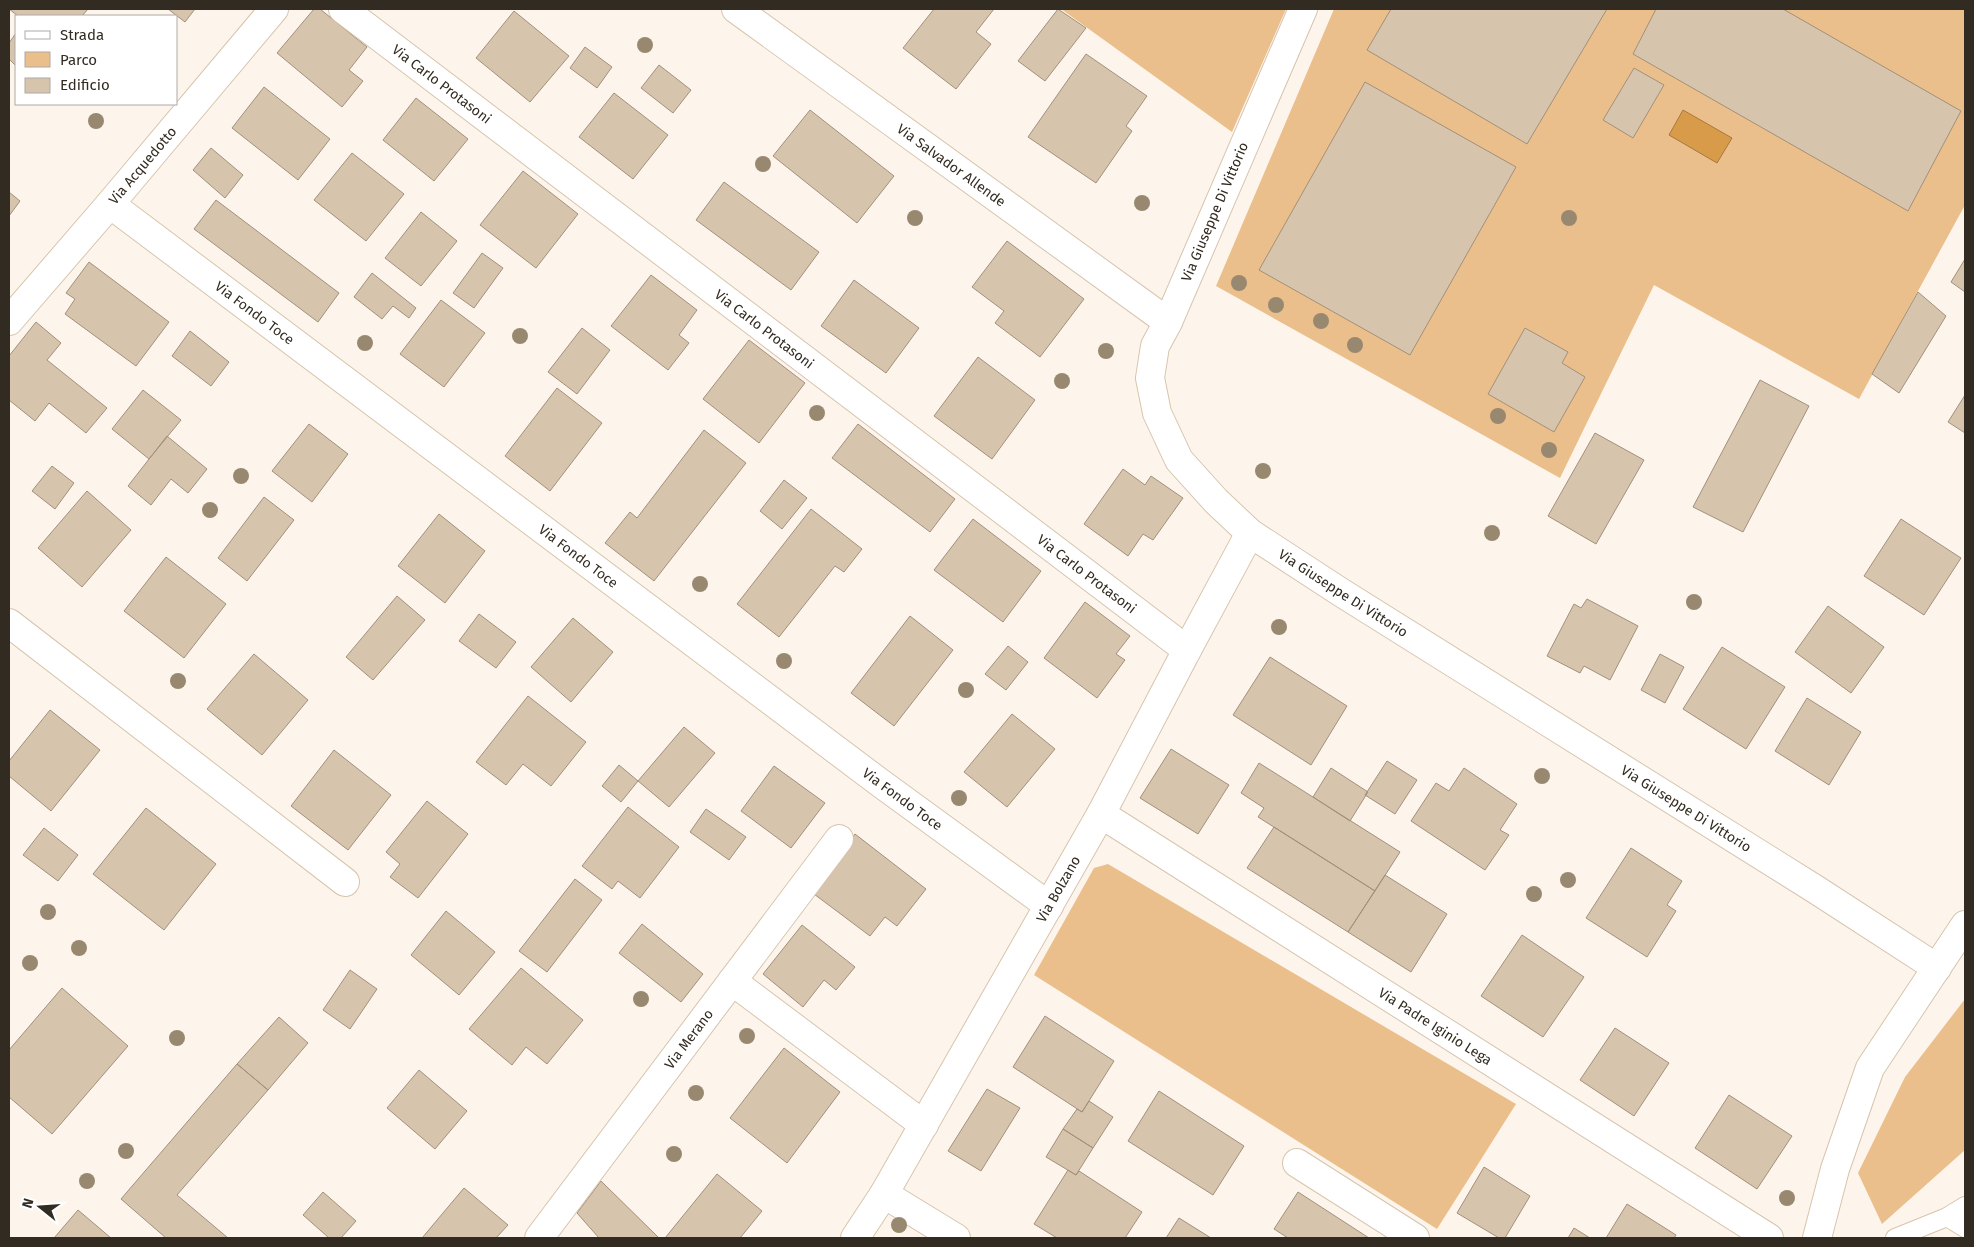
<svg xmlns="http://www.w3.org/2000/svg" width="1974" height="1247" viewBox="0 0 1974 1247" font-family="'Fira Sans',sans-serif">
  <style>
    .green { fill: #ebbf8b }
    .water { fill: #d89b49; stroke: #a6793d }
    .building { fill: #d7c4ad; stroke: #a2907a }
    .lines { fill: none; stroke-linecap: round; stroke-linejoin: round }
    .service-casing { stroke: #d7c4ad; stroke-width: 20 }
    .minor-casing { stroke: #d7c4ad; stroke-width: 30 }
    .service { stroke: #fff; stroke-width: 18 }
    .minor { stroke: #fff; stroke-width: 28 }
    .tree { fill: #998870 }
    .labels { text-anchor: middle; dominant-baseline: central; stroke-width: 4; stroke-linejoin: round; paint-order: stroke }
    .street-label { font-size: 14px; fill: #322b22; stroke: #fff }
  </style>
  <rect width="100%" height="100%" fill="#fdf5ec"/>
  <path class="green" d="M1061,9H1286L1232,132Z
    M1334,9H1965V205L1859,399L1654,285L1560,478L1216,286Z
    M1108,864L1516,1104L1437,1229L1034,975L1094,868Z
    M1965,999V1150L1882,1224L1858,1173L1905,1077Z"/>
  <path class="water" d="M1683,110L1732,138L1717,163L1669,135Z"/>
  <path class="building" d="M9,9H88L82,16H18Z
    M168,9H195L185,22Z
    M314,9H320L367,47L349,70L363,81L342,107L277,53Z
    M934,9H994L976,32L991,44L956,89L903,48Z
    M1058,9L1086,28L1045,81L1018,61Z
    M1391,9H1607L1527,144L1367,50Z
    M1656,9H1783L1961,111L1908,211L1633,54Z
    M514,11L569,56L530,102L476,58Z
    M16,33V66L9,59V43Z
    M585,47L612,67L597,88L570,68Z
    M1086,54L1147,96L1126,126L1132,131L1096,183L1028,137Z
    M659,65L691,90L673,113L641,88Z
    M1634,68L1664,85L1633,138L1603,120Z
    M1365,82L1516,167L1410,355L1259,270Z
    M264,87L330,139L298,180L232,128Z
    M614,93L668,135L633,179L579,137Z
    M416,98L468,139L434,181L383,140Z
    M810,110L894,176L857,223L773,156Z
    M211,148L243,175L225,198L193,170Z
    M352,153L404,194L366,241L314,200Z
    M523,171L578,214L536,268L480,225Z
    M724,182L819,252L791,290L696,220Z
    M9,192L20,201L9,216Z
    M216,200L339,293L318,322L194,229Z
    M421,212L457,241L421,286L385,258Z
    M1007,241L1084,299L1040,357L995,323L1004,311L972,287Z
    M482,253L503,268L474,308L453,293Z
    M1965,259V292L1951,282Z
    M89,262L169,322L136,366L65,314L75,299L66,293Z
    M372,273L416,308L409,318L393,306L382,319L354,297Z
    M651,275L697,310L679,335L689,343L668,370L611,326Z
    M854,280L919,328L886,373L821,326Z
    M1918,292L1946,316L1899,393L1872,374Z
    M441,300L485,333L444,387L400,354Z
    M36,322L61,343L47,360L107,408L86,433L49,403L35,421L9,400V356Z
    M582,328L610,350L577,394L548,372Z
    M1525,328L1568,352L1562,363L1585,377L1554,432L1488,394Z
    M190,331L229,362L211,386L172,356Z
    M749,340L805,383L759,443L703,399Z
    M978,357L1035,400L992,459L934,416Z
    M1760,380L1809,406L1743,532L1693,507Z
    M557,388L602,423L550,491L505,456Z
    M143,390L181,420L149,459L112,429Z
    M1965,395V433L1948,422Z
    M309,424L348,454L312,502L272,471Z
    M858,424L955,499L930,532L832,458Z
    M704,430L746,463L654,581L605,543L630,512L637,518Z
    M1595,433L1644,460L1596,544L1548,516Z
    M167,436L207,469L188,493L171,479L151,505L128,486Z
    M52,466L74,483L55,509L32,491Z
    M1123,469L1145,485L1151,476L1183,498L1153,540L1143,534L1128,556L1084,524Z
    M784,480L807,498L782,529L760,511Z
    M87,491L131,530L82,587L38,548Z
    M264,497L294,520L247,581L218,558Z
    M811,509L862,549L844,572L835,566L779,637L737,604Z
    M439,514L485,551L445,603L398,566Z
    M973,519L1041,571L1003,622L934,570Z
    M1901,519L1961,558L1924,615L1864,576Z
    M166,557L226,604L184,658L124,611Z
    M397,596L425,620L373,680L346,657Z
    M1587,599L1638,626L1610,680L1584,666L1580,673L1547,656L1574,604L1581,608Z
    M1085,602L1130,636L1116,654L1125,660L1097,698L1044,658Z
    M1828,606L1884,647L1851,693L1795,652Z
    M479,614L516,642L496,668L459,641Z
    M910,616L953,650L894,726L851,693Z
    M573,618L613,652L571,702L531,667Z
    M1008,646L1028,662L1006,690L985,674Z
    M1722,647L1785,687L1746,749L1683,709Z
    M254,654L308,700L262,755L207,709Z
    M1660,654L1684,667L1665,703L1641,690Z
    M1270,657L1347,706L1311,765L1233,715Z
    M528,696L586,742L551,786L523,764L506,785L476,762Z
    M1807,698L1861,732L1829,785L1775,751Z
    M50,710L100,750L51,811L9,776V761Z
    M1012,714L1055,749L1007,807L964,772Z
    M684,727L715,753L669,807L638,781Z
    M1171,749L1229,785L1198,834L1140,798Z
    M334,750L391,795L348,850L291,806Z
    M1387,761L1417,780L1395,814L1365,795Z
    M1259,763L1400,852L1375,891L1258,817L1264,808L1241,793Z
    M619,765L638,781L621,802L602,786Z
    M774,766L825,803L791,848L741,811Z
    M1331,768L1368,792L1350,821L1313,797Z
    M1464,768L1517,804L1500,830L1509,835L1485,870L1411,821L1436,783L1449,791Z
    M427,801L468,834L418,898L390,877L400,864L386,852Z
    M628,807L679,847L640,898L618,881L612,889L582,866Z
    M146,808L216,864L164,930L93,874Z
    M706,809L746,837L729,860L690,832Z
    M1274,827L1375,891L1348,932L1247,868Z
    M44,828L78,855L58,881L23,855Z
    M855,834L926,889L897,926L885,917L870,936L810,891Z
    M1631,848L1682,881L1667,905L1676,911L1647,957L1586,918Z
    M1385,875L1447,914L1411,972L1348,932Z
    M575,879L602,900L547,972L519,951Z
    M446,911L495,952L459,995L411,955Z
    M642,924L703,974L681,1002L619,953Z
    M802,925L855,967L836,990L824,980L803,1007L763,974Z
    M1522,935L1584,977L1543,1037L1481,996Z
    M521,968L583,1020L547,1064L526,1047L512,1065L469,1029Z
    M350,970L377,989L350,1029L323,1010Z
    M62,988L128,1046L52,1134L9,1097V1050Z
    M1045,1016L1114,1061L1082,1112L1013,1067Z
    M279,1017L308,1043L268,1090L237,1064Z
    M1615,1028L1669,1063L1634,1116L1580,1080Z
    M784,1048L840,1092L787,1163L730,1118Z
    M237,1064L268,1090L177,1195L228,1238H166L121,1199Z
    M419,1070L467,1111L435,1149L387,1108Z
    M987,1089L1020,1108L981,1171L948,1151Z
    M1159,1091L1244,1146L1213,1195L1128,1141Z
    M1729,1095L1792,1136L1757,1189L1695,1148Z
    M1089,1101L1113,1117L1093,1148L1063,1129L1077,1109L1082,1112Z
    M1063,1129L1093,1148L1076,1175L1046,1157Z
    M1484,1167L1530,1196L1505,1238H1499L1457,1213Z
    M1068,1170L1076,1175L1079,1171L1142,1212L1125,1238H1057L1034,1224Z
    M717,1174L762,1211L740,1238H665Z
    M601,1181L659,1238H599L577,1213Z
    M464,1188L508,1225L496,1238H422Z
    M323,1192L356,1221L341,1238H329L303,1215Z
    M1298,1192L1369,1238H1288L1274,1229Z
    M1627,1204L1676,1235L1674,1238H1606Z
    M78,1210L111,1238H54Z
    M1179,1218L1211,1238H1166Z
    M1574,1228L1590,1238H1568Z"/>
  <g class="lines">
    <g class="service-casing">
      <path id="service" d="M1947,1217L1965,1206
        M1895,1238L1947,1217L1965,1228"/>
    </g>
    <g class="minor-casing">
      <g id="minor">
        <path id="s1" d="M343,9L1187,650"/>
        <path id="s2" d="M736,9L1168,322"/>
        <path id="s3" d="M1303,9L1168,322L1155,346L1150,378L1157,413L1179,460L1216,501L1250,533L1342,593L1815,889L1937,968"/>
        <path id="s4" d="M110,204L879,782L1049,906"/>
        <path id="s5" d="M9,321L110,204L274,9"/>
        <path d="M9,623L345,882"/>
        <path id="s6" d="M1101,814L1769,1238"/>
        <path d="M732,981L924,1125"/>
        <path d="M1297,1163L1415,1238"/>
        <path d="M884,1194L956,1238"/>
        <path id="s7" d="M539,1238L839,839"/>
        <path id="s8" d="M855,1238L884,1194L1101,814L1187,650L1250,533"/>
        <path d="M1817,1238L1835,1169L1870,1068L1965,925"/>
      </g>
    </g>
    <use href="#service" class="service"/>
    <use href="#minor" class="minor"/>
  </g>
  <g class="tree">
    <circle cx="645" cy="45" r="8"/>
    <circle cx="96" cy="121" r="8"/>
    <circle cx="763" cy="164" r="8"/>
    <circle cx="1142" cy="203" r="8"/>
    <circle cx="915" cy="218" r="8"/>
    <circle cx="1569" cy="218" r="8"/>
    <circle cx="1239" cy="283" r="8"/>
    <circle cx="1276" cy="305" r="8"/>
    <circle cx="1321" cy="321" r="8"/>
    <circle cx="520" cy="336" r="8"/>
    <circle cx="365" cy="343" r="8"/>
    <circle cx="1355" cy="345" r="8"/>
    <circle cx="1106" cy="351" r="8"/>
    <circle cx="1062" cy="381" r="8"/>
    <circle cx="817" cy="413" r="8"/>
    <circle cx="1498" cy="416" r="8"/>
    <circle cx="1549" cy="450" r="8"/>
    <circle cx="1263" cy="471" r="8"/>
    <circle cx="241" cy="476" r="8"/>
    <circle cx="210" cy="510" r="8"/>
    <circle cx="1492" cy="533" r="8"/>
    <circle cx="700" cy="584" r="8"/>
    <circle cx="1694" cy="602" r="8"/>
    <circle cx="1279" cy="627" r="8"/>
    <circle cx="784" cy="661" r="8"/>
    <circle cx="178" cy="681" r="8"/>
    <circle cx="966" cy="690" r="8"/>
    <circle cx="1542" cy="776" r="8"/>
    <circle cx="959" cy="798" r="8"/>
    <circle cx="1568" cy="880" r="8"/>
    <circle cx="1534" cy="894" r="8"/>
    <circle cx="48" cy="912" r="8"/>
    <circle cx="79" cy="948" r="8"/>
    <circle cx="30" cy="963" r="8"/>
    <circle cx="641" cy="999" r="8"/>
    <circle cx="747" cy="1036" r="8"/>
    <circle cx="177" cy="1038" r="8"/>
    <circle cx="696" cy="1093" r="8"/>
    <circle cx="126" cy="1151" r="8"/>
    <circle cx="674" cy="1154" r="8"/>
    <circle cx="87" cy="1181" r="8"/>
    <circle cx="1787" cy="1198" r="8"/>
    <circle cx="899" cy="1225" r="8"/>
  </g>
  <g class="labels">
    <g class="street-label">
      <text stroke="none"><textPath href="#s1" startOffset="124">Via Carlo Protasoni</textPath></text>
      <text stroke="none"><textPath href="#s5" startOffset="205">Via Acquedotto</textPath></text>
      <text stroke="none"><textPath href="#s2" startOffset="266">Via Salvador Allende</textPath></text>
      <text transform="translate(1215 212) rotate(-67)">Via Giuseppe Di Vittorio</text>
      <text stroke="none"><textPath href="#s4" startOffset="181">Via Fondo Toce</textPath></text>
      <text stroke="none"><textPath href="#s1" startOffset="529">Via Carlo Protasoni</textPath></text>
      <text stroke="none"><textPath href="#s4" startOffset="586">Via Fondo Toce</textPath></text>
      <text stroke="none"><textPath href="#s1" startOffset="934">Via Carlo Protasoni</textPath></text>
      <text stroke="none"><textPath href="#s3" startOffset="701">Via Giuseppe Di Vittorio</textPath></text>
      <text stroke="none"><textPath href="#s4" startOffset="991">Via Fondo Toce</textPath></text>
      <text stroke="none"><textPath href="#s3" startOffset="1106">Via Giuseppe Di Vittorio</textPath></text>
      <text stroke="none"><textPath href="#s8" startOffset="404">Via Bolzano</textPath></text>
      <text stroke="none"><textPath href="#s6" startOffset="396">Via Padre Iginio Lega</textPath></text>
      <text stroke="none"><textPath href="#s7" startOffset="249">Via Merano</textPath></text>
    </g>
  </g>
  <rect width="1974" height="1247" fill="none" stroke="#322b22" stroke-width="20"/>
  <rect x="15" y="15" width="162" height="90" fill="#ffffff" stroke="#adaaa7"/>
  <rect x="25" y="31" width="25" height="8" fill="#ffffff" stroke="#adaaa7"/>
  <text x="60" y="40" font-size="15" fill="#322b22">Strada</text>
  <rect x="25" y="52" width="25" height="15" fill="#ebbf8b" stroke="#adaaa7"/>
  <text x="60" y="65" font-size="15" fill="#322b22">Parco</text>
  <rect x="25" y="78" width="25" height="15" fill="#d7c4ad" stroke="#adaaa7"/>
  <text x="60" y="90" font-size="15" fill="#322b22">Edificio</text>
  <g transform="translate(40 1207) rotate(287)" stroke="#ffffff" stroke-width="4" paint-order="stroke">
  <path d="M0-4L9 19L0 12L-9 19Z" fill="#322b22"/>
  <text y="-8" font-size="14" font-weight="bold" text-anchor="middle" fill="#322b22">N</text>
  </g>
</svg>
